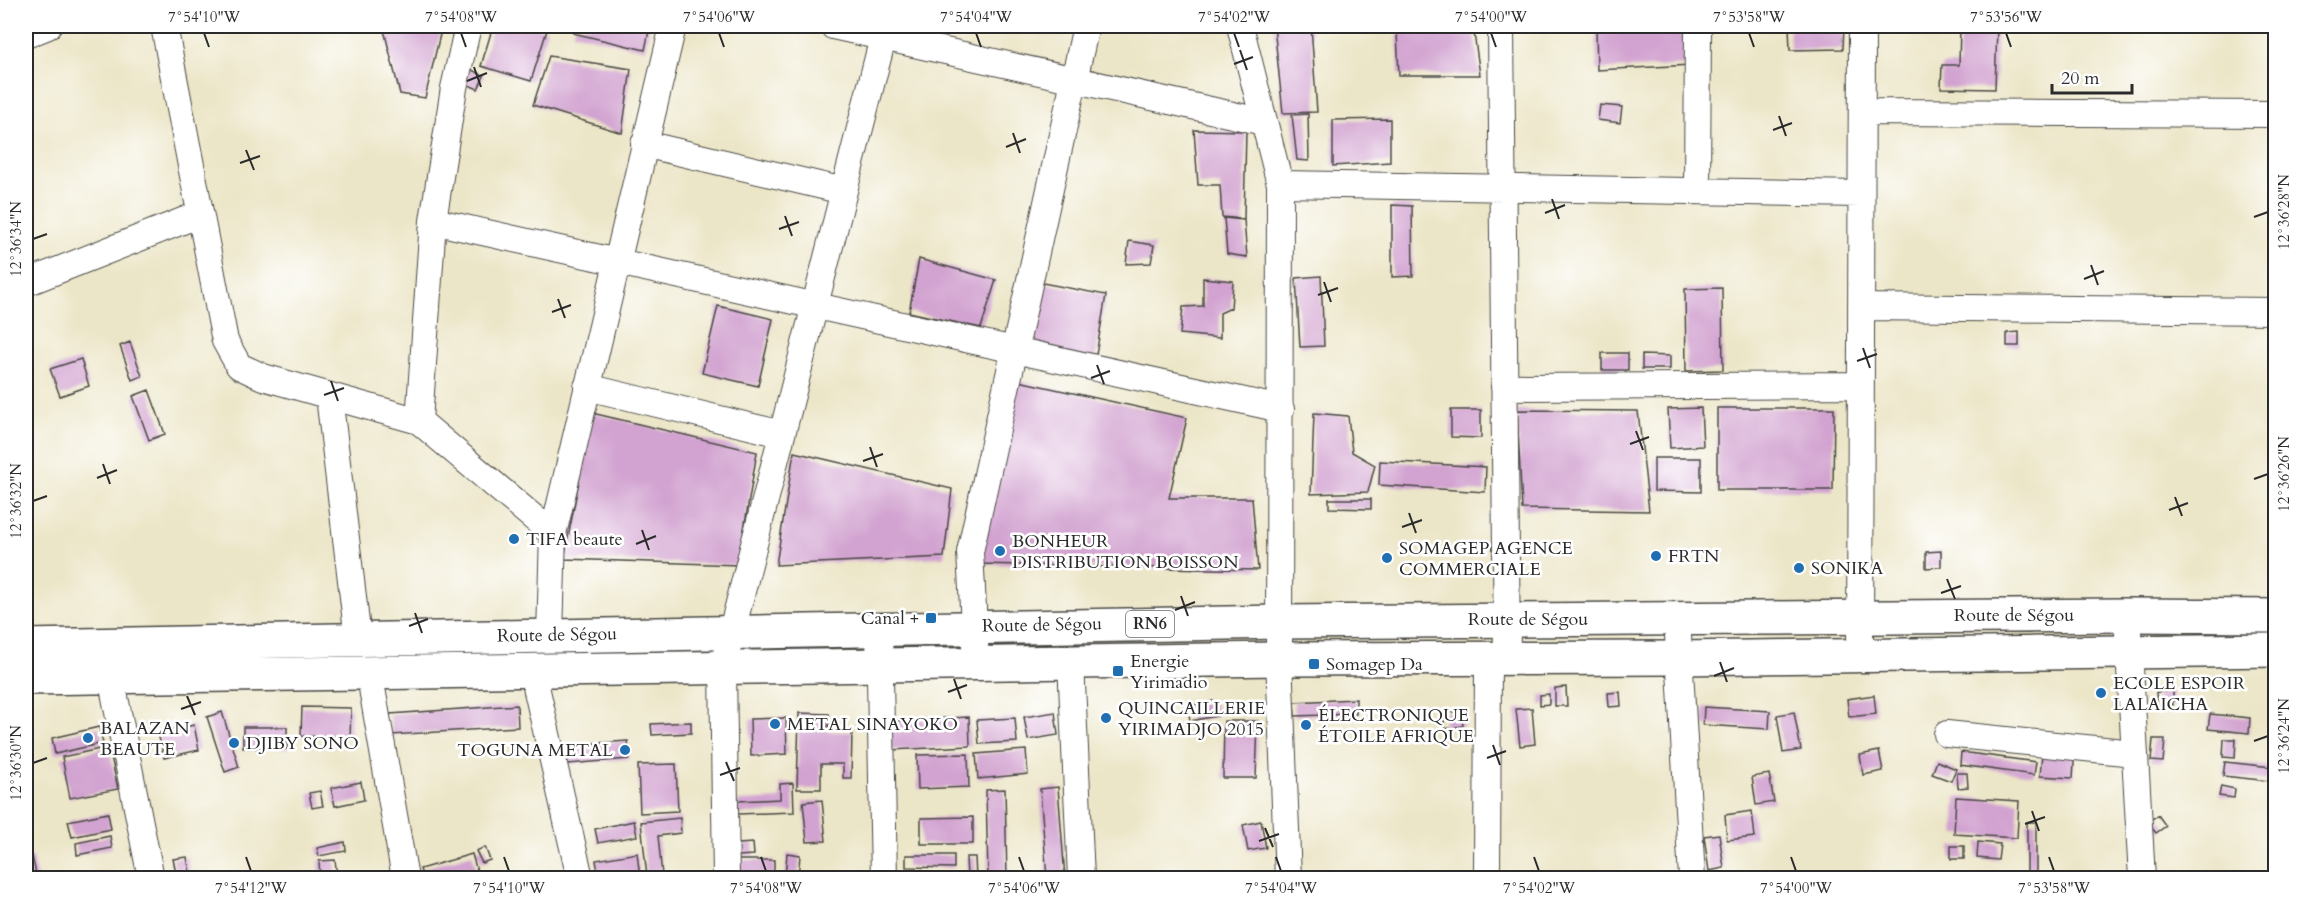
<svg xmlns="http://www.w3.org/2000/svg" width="2301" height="904" viewBox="0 0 2301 904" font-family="Cardo,serif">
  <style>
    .building { fill: #d2a3d0 }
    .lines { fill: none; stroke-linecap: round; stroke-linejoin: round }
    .minor-casing { stroke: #484743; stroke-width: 28 }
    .highway-casing { stroke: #484743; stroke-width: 36 }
    .minor { stroke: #fff; stroke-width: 26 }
    .highway { stroke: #fff; stroke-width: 33 }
    .ticks { fill: none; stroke: #2b2b2b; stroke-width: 2 }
    .poi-dot { fill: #1f6fb2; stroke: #fff; stroke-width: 2 }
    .labels { text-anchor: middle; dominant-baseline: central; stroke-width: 5; stroke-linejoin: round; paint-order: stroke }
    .shield { fill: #fff; stroke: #6b6b6b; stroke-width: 1.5 }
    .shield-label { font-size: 16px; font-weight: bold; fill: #2b2b2b }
    .poi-label { font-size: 18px; fill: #2b2b2b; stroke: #fff; text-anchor: start }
    .street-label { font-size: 18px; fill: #2b2b2b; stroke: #fff }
    .neatline { fill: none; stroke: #2b2b2b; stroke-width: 2 }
    .ticks-label { font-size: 15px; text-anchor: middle; fill: #2b2b2b }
  </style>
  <rect width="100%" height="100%" fill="#fff"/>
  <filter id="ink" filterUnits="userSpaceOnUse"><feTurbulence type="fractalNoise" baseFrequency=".0167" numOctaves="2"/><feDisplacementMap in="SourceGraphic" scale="12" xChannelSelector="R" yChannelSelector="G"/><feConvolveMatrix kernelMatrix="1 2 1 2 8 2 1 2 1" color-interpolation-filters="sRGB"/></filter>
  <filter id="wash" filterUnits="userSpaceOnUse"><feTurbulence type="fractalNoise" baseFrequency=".008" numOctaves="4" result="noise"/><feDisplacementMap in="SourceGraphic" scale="24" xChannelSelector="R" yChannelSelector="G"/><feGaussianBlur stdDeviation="1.35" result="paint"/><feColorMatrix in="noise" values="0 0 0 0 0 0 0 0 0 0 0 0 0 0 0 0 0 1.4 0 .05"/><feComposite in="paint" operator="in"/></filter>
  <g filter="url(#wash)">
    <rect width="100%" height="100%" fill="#ece6c8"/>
    <g id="blocks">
      <path class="building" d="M383,26H442L425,98L400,94Z
        M493,26H530L547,30L531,81L481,66Z
        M575,26H650L645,50L573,33Z
        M1274,26H1311L1317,112L1283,113Z
        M1473,26L1480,75H1399L1397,33Z
        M1596,26H1685L1691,65L1597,70Z
        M1789,26H1844L1843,49L1790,50Z
        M1960,26H1997L1995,89L1941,88L1942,65H1959Z
        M549,56L631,69L622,133L533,105Z
        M470,69L484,76L478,89L464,83Z
        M1600,105L1622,107L1620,123L1598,120Z
        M1308,114L1309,161L1297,160L1292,115Z
        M1390,119V162L1333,166V120Z
        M1194,130L1246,131L1244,219L1222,217L1220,185H1198Z
        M1392,205L1412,206L1413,276L1392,277Z
        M1224,218L1244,220L1247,257L1227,254Z
        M1129,241L1154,245L1151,263L1126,264Z
        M919,259L996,280L981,328L909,312Z
        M1321,276L1324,346L1300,347L1296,278Z
        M1203,278L1233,281L1231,308L1220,313V338L1180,334L1183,307L1203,306Z
        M1027,280L1106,295L1095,361L1010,346Z
        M1722,288L1723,370L1686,371L1685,289Z
        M718,306L773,319L758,386L702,373Z
        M2019,332V346H2007V333Z
        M130,342L142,376L132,380L120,346Z
        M1602,353H1628V370H1602Z
        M1642,355L1670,356V369H1642Z
        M81,359L89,386L60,396L50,369Z
        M1014,380L1187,418L1169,498H1252L1258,570L978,564Z
        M149,390L165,434L149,440L133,396Z
        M1701,408L1703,446L1670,448L1668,409Z
        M1717,408H1834L1833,490H1717Z
        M1451,410H1481V438L1451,437Z
        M1517,410L1638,411L1649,511L1522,509Z
        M592,413L757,452L738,565L564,559Z
        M1314,413L1348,416L1352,452L1375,465L1368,492L1311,494Z
        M794,452L952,489L944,557L776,565Z
        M1654,458H1701V492L1654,491Z
        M1380,461L1486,467L1485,492L1379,485Z
        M1329,499H1371V509L1329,508Z
        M1941,551V567L1926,568V552Z
        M1566,687L1567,706H1555V688Z
        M2173,691V705H2157L2156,692Z
        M1620,692L1621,706L1609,707L1608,693Z
        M1549,694V704L1540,705V695Z
        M1874,695L1876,714L1849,717L1847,699Z
        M1356,699V714L1295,716L1294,702Z
        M1214,701L1217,716L1190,721L1188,706Z
        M517,705L518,727L391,735L390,714Z
        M302,707L351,708L350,738L301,736Z
        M1704,707L1770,711L1769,729L1703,725Z
        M1532,708L1535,744L1520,746L1516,709Z
        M1461,711L1463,726L1445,729L1443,713Z
        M222,712L239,767L225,772L207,717Z
        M1055,712L1058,735L1028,740L1024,717Z
        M1794,712L1801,750L1783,753L1777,715Z
        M799,713L829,714L828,731L852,732L851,778H843V764H821V789H797Z
        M2210,714L2250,718L2249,733L2208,729Z
        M969,717L970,746L891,750L890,721Z
        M786,718L787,754L751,756L750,719Z
        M1015,718L1017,742L979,744L977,720Z
        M1224,721H1258L1256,778H1223Z
        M691,722V733L652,735L651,724Z
        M194,725L199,750L164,758L158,733Z
        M99,727L103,743L55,754L52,738Z
        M243,727H287V749L243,748Z
        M2153,739H2165L2163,762L2151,761Z
        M2224,739H2236L2235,758L2223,757Z
        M628,741L629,759L568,764L567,745Z
        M2043,743L2075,746L2073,778L2040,776Z
        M109,747L118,789L70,798L62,757Z
        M1026,750L1028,774L978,779L976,754Z
        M1879,751L1883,771L1863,775L1860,755Z
        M1961,752L2036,762L2034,775L1960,765Z
        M968,754L969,787L918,789L917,755Z
        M1937,761L1956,769L1951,781L1932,774Z
        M2225,762L2272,767L2270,781L2223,776Z
        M676,764L678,811L640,813L638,765Z
        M1957,773H1967L1968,787L1958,788Z
        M1769,774L1774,802L1756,805L1752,777Z
        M361,782L364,800L335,806L331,788Z
        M793,783L794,812L738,814V801L780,799V784Z
        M2221,786L2235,789L2234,798L2219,796Z
        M1058,787L1065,878H1047L1040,789Z
        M1005,789L1007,878H988L986,790Z
        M320,791L323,806L312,808L309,793Z
        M1956,797L2019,801L2017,838L1954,834Z
        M822,800L826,841L807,842L803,802Z
        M1752,811L1755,837L1727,840L1725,815Z
        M108,813L111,829L72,837L68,821Z
        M2158,815L2166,826L2156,833L2147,822Z
        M973,817V844H921V818Z
        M680,818L681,833L658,836L662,875L647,877L641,822Z
        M634,821L637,836L598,843L595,829Z
        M1261,821L1266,848L1248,851L1243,825Z
        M2027,822H2036V878H2027Z
        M1719,834L1724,868L1709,871L1704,836Z
        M110,836L112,848L77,855L76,843Z
        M345,842L346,851L319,856L317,848Z
        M1978,842L2000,844L1998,860L1977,858Z
        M753,843L754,855L738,856V844Z
        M1951,846H1964V859H1951Z
        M485,847L490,860L482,863L476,851Z
        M637,853L640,878H599L596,860Z
        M787,853L800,855L798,878H785Z
        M472,854L479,878H423L420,869Z
        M906,855H954V868L906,867Z
        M32,856L37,878H26V858Z
        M187,857L191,878H177L173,859Z
        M966,857H975L976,878H967Z
        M335,860L337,876L320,878L319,861Z
        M734,860H774V878H734Z"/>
    </g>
  </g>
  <g filter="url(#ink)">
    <use href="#blocks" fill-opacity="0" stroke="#484743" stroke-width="1.5"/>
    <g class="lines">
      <g class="minor-casing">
        <path id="minor" d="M164,26L225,341L239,366L263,377L419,421L553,534
          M833,26L1264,122
          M1240,26L1280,184L1279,659L1288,878
          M1501,26L1507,659
          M26,35L48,26
          M1862,112L2276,114
          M644,144L844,191
          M1280,184L1861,194
          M1697,191L1698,26
          M433,221L1281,409
          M26,283L200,214
          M1861,307L2276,311
          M587,387L782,434
          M1504,387L1861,385
          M329,396L358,639
          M419,421L433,221L454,88L468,26
          M2127,615L2142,878
          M1677,618L1692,878
          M879,628L884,878
          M550,635L553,534L673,26
          M1860,656L1862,26
          M1071,662L1081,878
          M976,663L970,552L1086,26
          M532,669L580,878
          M369,671L405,878
          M111,677L151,878
          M1947,734L2134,753
          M726,878L723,666L886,26
          M1487,878L1488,658"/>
      </g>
      <g class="highway-casing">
        <path id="highway" d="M26,646L1279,622L2127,615L2276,616
          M26,678L1279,659L1678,658L2276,650"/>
      </g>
      <use href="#minor" class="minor"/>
      <use href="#highway" class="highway"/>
    </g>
  </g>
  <path class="ticks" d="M204,33L209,47M461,33L466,47M719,33L724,47M976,33L981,47M1234,33L1239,47M1491,33L1496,47M1749,33L1754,47M2006,33L2011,47M1240,50L1247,70M1234,64L1253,57M474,67L481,87M467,81L487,73M1779,116L1786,136M1773,130L1792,123M1013,133L1020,153M1006,147L1026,139M246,150L254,170M240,163L260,156M1552,199L1559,219M1545,213L1565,205M785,216L792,236M2254,217L2268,212M779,229L799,222M33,239L47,234M2091,265L2098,285M2084,279L2104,271M1324,282L1331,302M1318,295L1338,288M558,299L565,318M552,312L571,305M1863,348L1870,368M1857,361L1877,354M1097,365L1104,384M1091,378L1110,371M331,381L338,401M324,395L344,388M1636,431L1643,450M1630,444L1649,437M870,447L877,467M863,461L883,454M103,464L110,484M97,478L117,470M2254,479L2268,474M2175,497L2182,516M33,501L47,496M2169,510L2188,503M1409,513L1416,533M1402,527L1422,520M642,530L649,550M636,544L656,536M1947,579L1955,599M1941,593L1961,586M1181,596L1188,616M1175,610L1195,602M415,613L422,633M409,626L428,619M1720,662L1727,682M1714,676L1734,668M954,679L961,699M948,692L967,685M187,696L195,715M181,709L201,702M2254,741L2268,736M1493,745L1500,765M1487,758L1506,751M726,762L734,781M33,763L47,758M720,775L740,768M2032,811L2039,831M2025,824L2045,817M1265,828L1273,847M1259,841L1279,834M246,857L251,871M504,857L509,871M761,857L766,871M1019,857L1024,871M1276,857L1281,871M1534,857L1539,871M1791,857L1796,871M2049,857L2054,871"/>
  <g class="poi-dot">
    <circle cx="514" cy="539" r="6"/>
    <circle cx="1000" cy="551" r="6"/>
    <circle cx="1656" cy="556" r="6"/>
    <circle cx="1387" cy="558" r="6"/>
    <circle cx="1799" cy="568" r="6"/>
    <rect x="925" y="612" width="12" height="12" rx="3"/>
    <rect x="1308" y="658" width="12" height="12" rx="3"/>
    <rect x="1112" y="665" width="12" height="12" rx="3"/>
    <circle cx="2101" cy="693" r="6"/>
    <circle cx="1106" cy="718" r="6"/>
    <circle cx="775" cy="724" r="6"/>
    <circle cx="1306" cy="725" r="6"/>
    <circle cx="88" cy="738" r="6"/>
    <circle cx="234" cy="743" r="6"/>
    <circle cx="625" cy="750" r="6"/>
  </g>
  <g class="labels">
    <rect class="shield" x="1126" y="611" width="48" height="26" rx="4.5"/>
    <g class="shield-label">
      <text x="1150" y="624">RN6</text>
    </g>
    <g class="poi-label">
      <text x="526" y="539">TIFA beaute</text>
      <text x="1012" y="541">BONHEUR<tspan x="1012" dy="21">DISTRIBUTION BOISSON</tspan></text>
      <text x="1399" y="548">SOMAGEP AGENCE<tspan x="1399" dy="21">COMMERCIALE</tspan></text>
      <text x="1668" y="556">FRTN</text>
      <text x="1811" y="568">SONIKA</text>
      <text x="919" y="618" text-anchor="end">Canal +</text>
      <text x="1130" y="661">Energie<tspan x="1130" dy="21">Yirimadio</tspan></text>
      <text x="1326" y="664">Somagep Da</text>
      <text x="2113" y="683">ECOLE ESPOIR<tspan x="2113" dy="21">LALAICHA</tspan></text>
      <text x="1118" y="708">QUINCAILLERIE<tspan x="1118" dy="21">YIRIMADJO 2015</tspan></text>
      <text x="1318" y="715">ÉLECTRONIQUE<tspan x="1318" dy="21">ÉTOILE AFRIQUE</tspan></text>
      <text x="787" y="724">METAL SINAYOKO</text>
      <text x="100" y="728">BALAZAN<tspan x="100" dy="21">BEAUTE</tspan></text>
      <text x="246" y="743">DJIBY SONO</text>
      <text x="613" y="750" text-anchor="end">TOGUNA METAL</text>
    </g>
    <g class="street-label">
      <text x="2014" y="615">Route de Ségou</text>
      <text x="1528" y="619">Route de Ségou</text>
      <text transform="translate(1042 625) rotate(-1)">Route de Ségou</text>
      <text transform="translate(557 635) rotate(-1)">Route de Ségou</text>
    </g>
  </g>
  <rect width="2301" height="904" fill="none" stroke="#fff" stroke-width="66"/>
  <path d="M2052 84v9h80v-9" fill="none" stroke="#2b2b2b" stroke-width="3"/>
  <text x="2061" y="84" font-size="18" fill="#2b2b2b" stroke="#ffffff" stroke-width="4.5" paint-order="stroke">20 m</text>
  <rect x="33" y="33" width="2235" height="838" class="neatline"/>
  <g class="ticks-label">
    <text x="204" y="22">7°54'10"W</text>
    <text x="461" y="22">7°54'08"W</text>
    <text x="719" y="22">7°54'06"W</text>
    <text x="976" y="22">7°54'04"W</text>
    <text x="1234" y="22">7°54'02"W</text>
    <text x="1491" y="22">7°54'00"W</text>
    <text x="1749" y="22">7°53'58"W</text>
    <text x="2006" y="22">7°53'56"W</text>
    <text transform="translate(2284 212) rotate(-90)" y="5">12°36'28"N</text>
    <text transform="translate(16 239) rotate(-90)" y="5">12°36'34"N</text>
    <text transform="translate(2284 474) rotate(-90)" y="5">12°36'26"N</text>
    <text transform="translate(16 501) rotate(-90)" y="5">12°36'32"N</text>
    <text transform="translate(2284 736) rotate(-90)" y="5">12°36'24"N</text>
    <text transform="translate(16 763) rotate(-90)" y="5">12°36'30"N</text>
    <text x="251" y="893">7°54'12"W</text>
    <text x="509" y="893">7°54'10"W</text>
    <text x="766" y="893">7°54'08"W</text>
    <text x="1024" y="893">7°54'06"W</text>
    <text x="1281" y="893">7°54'04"W</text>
    <text x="1539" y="893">7°54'02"W</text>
    <text x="1796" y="893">7°54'00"W</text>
    <text x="2054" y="893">7°53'58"W</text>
  </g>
</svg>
